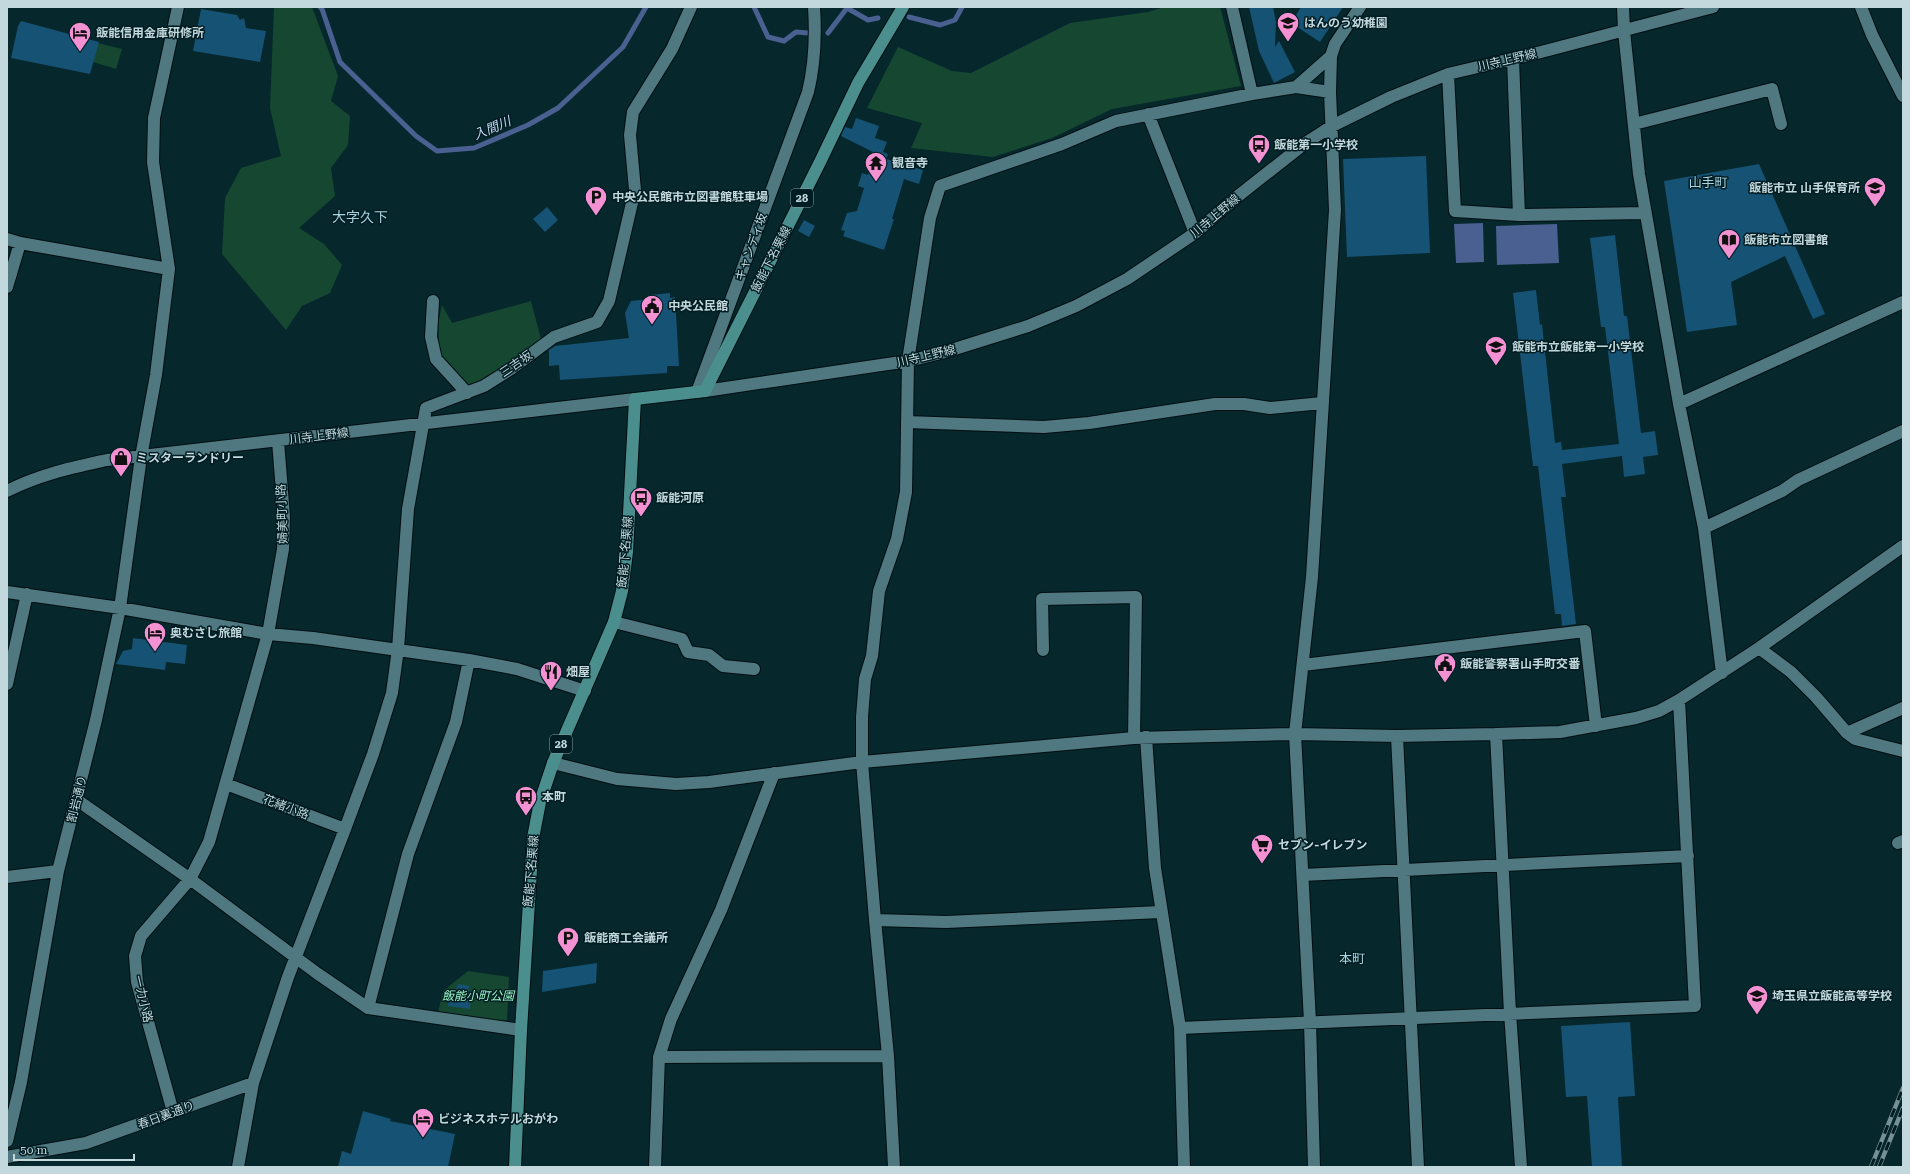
<svg xmlns="http://www.w3.org/2000/svg" width="1910" height="1174" viewBox="0 0 1910 1174" font-family="'Roboto Serif','Noto Sans JP',serif">
  <style>
    .green { fill: #164831 }
    .water { fill: #496090 }
    .lines { fill: none; stroke-linecap: round; stroke-linejoin: round }
    .stream { stroke: #496090; stroke-width: 5 }
    .building { fill: #155274 }
    .minor-casing { stroke: #000e12; stroke-width: 14 }
    .major-casing { stroke: #000e12; stroke-width: 14 }
    .minor { stroke: #4f7881; stroke-width: 12 }
    .major { stroke: #4a8f8e; stroke-width: 12 }
    .rail-casing { stroke: #769195; stroke-width: 4.5 }
    .rail { stroke: #001d23; stroke-width: 3; stroke-dasharray: 9; stroke-linecap: butt }
    .labels { text-anchor: middle; dominant-baseline: central; stroke-width: 3; stroke-linejoin: round; paint-order: stroke }
    .shield { fill: #001d23; stroke: #88a0a4; stroke-width: 1 }
    .shield-label { font-size: 11px; font-weight: bold; fill: #c2d8dc }
    .poi-label { font-size: 12px; font-weight: bold; fill: #c2d8dc; stroke: #001d23; text-anchor: start }
    .street-label { font-size: 12px; fill: #c2d8dc; stroke: #001d23 }
    .park-label { font-size: 12px; font-style: italic; fill: #98f4c4; stroke: #001d23 }
    .water-label { font-size: 13px; font-style: italic; fill: #c5d5f3; stroke: #001d23 }
    .neighbourhood-label { font-size: 13px; fill: #a7d3dd; stroke: #001d23 }
    .quarter-label { font-size: 14px; fill: #a7d3dd; stroke: #001d23 }
  </style>
  <rect width="100%" height="100%" fill="#06272c"/>
  <path class="green" d="M274,7H312L338,76L331,101L350,116L348,145L331,168L335,196L299,228L324,244L342,265L330,293L302,306L286,330L222,254L225,198L241,168L281,156L270,108Z
    M1164,7H1220L1241,86L1112,109L1052,138L993,157L911,148L922,123L867,108L898,47L952,71L971,73L1070,23L1148,12Z
    M98,43L122,49L116,69L93,62Z
    M531,301L542,343L480,384L471,387L440,357L438,324L442,305L452,323Z
    M468,971L509,977L507,1020L473,1019L438,1013L443,991Z"/>
  <path class="water" d="M1483,223L1484,262L1456,263L1454,224Z
    M1557,224L1559,263L1497,265L1496,226Z"/>
  <g class="lines">
    <path class="stream" d="M320,7L322,9L340,62L416,136L437,151L474,148L528,125L558,108L623,47L646,7
      M754,7L768,37L784,41L796,32L808,33
      M909,17L940,25L955,20L962,7
      M828,33L847,8L868,20L878,18"/>
  </g>
  <path class="building" d="M1249,7H1273L1276,22L1275,47L1279,41L1295,72L1274,83L1259,51Z
    M1301,7H1343L1320,42L1291,23Z
    M201,9L237,15L240,20L244,18L246,28L266,31L260,62L193,51Z
    M21,21L99,42L90,74L11,58L18,26Z
    M856,118L879,126L875,138L887,142L883,152L888,154L886,159L923,170L919,184L904,179L892,219H894L884,250L843,236L845,231L841,230L847,213L857,211L864,188L858,186L862,173L868,175L875,153L841,136L845,127L852,129Z
    M1426,156L1430,253L1347,257L1343,159Z
    M1759,164L1825,314L1813,319L1785,256L1731,282L1737,325L1687,332L1664,181Z
    M547,207L558,220L545,232L533,219Z
    M804,220L815,226L809,237L798,231Z
    M1615,235L1624,316H1627L1641,433L1655,431L1658,455L1643,457L1645,474L1624,477L1622,456L1562,464L1566,497H1561L1576,624L1562,626L1561,614H1555L1538,466H1533L1513,293L1536,290L1540,325L1542,324L1555,443L1561,442L1562,450L1619,444L1605,327H1601L1590,238Z
    M670,293V298L675,297L679,366H667V373L560,380L559,365L549,366V350L555,346L629,338L625,313L631,301L651,299L650,295Z
    M133,638L187,645L185,664L166,662L165,670L116,664L123,651L132,649Z
    M597,963L596,983L542,992L543,971Z
    M458,984L469,986L468,996H471L470,1009L448,1006L449,996L455,993Z
    M1630,1022L1635,1096L1618,1097L1622,1167H1592L1587,1096L1566,1097L1561,1026Z
    M363,1111L391,1119L390,1121L455,1134L448,1167H338L342,1151L351,1154Z"/>
  <g class="lines">
    <g class="minor-casing">
      <path id="minor" d="M1232,7L1252,94
        M1623,7L1624,31L1639,174L1679,404L1704,528L1722,673
        M1861,7L1872,35L1903,96
        M1513,59L1519,215
        M1448,74L1455,211L1519,215L1645,213
        M1296,87L1331,56
        M1148,114L1195,233
        M1634,124L1772,89L1781,124
        M7,239L20,243L169,269
        M7,287L20,243
        M433,301L431,337L436,359L467,393
        M705,391L908,361L945,352L1028,326L1076,306L1127,279L1195,233L1238,196L1304,144L1332,126L1391,97L1448,74L1541,52L1713,7
        M697,392L808,92C815,63 816,37 814,7
        M1679,404L1903,302
        M907,422L1044,427L1089,423L1215,404H1244L1270,408L1322,403
        M7,491C41,474 71,468 107,460L635,399
        M1704,528L1782,491L1798,480L1903,431
        M7,592L120,608L268,634L313,638L469,660L517,669L585,691
        M614,622L682,639L688,652L709,655L723,666L754,669
        M1759,648L1791,672L1816,697L1847,733L1855,739L1903,751
        M1043,650L1042,599L1136,597L1134,738
        M1303,665L1585,631L1596,726
        M7,684L27,594
        M1847,733L1903,708
        M1397,736L1418,1167
        M1146,737L1155,868L1180,1028L1184,1167
        M553,763L617,779L676,784L709,782L862,762L1134,738L1295,734L1397,736L1496,734
        M226,784L345,829
        M77,800L190,879L318,974L368,1008L521,1030
        M1898,843L1903,841
        M1303,875L1688,856
        M7,877L58,871
        M875,920L946,922L1160,912
        M368,1008L408,854L456,722L469,660
        M1180,1028L1695,1006L1679,700
        M659,1057L888,1056
        M173,1112L137,982L135,956L141,936L190,879L209,842L268,634L283,549L284,517L278,441
        M7,1141L21,1082L58,871L96,720L120,608L141,457L156,375L169,269L153,162L154,118L178,7
        M7,1157L86,1143L253,1083
        M238,1167L253,1083L288,977L345,829L373,754L392,693L398,649L408,509L426,408L484,386L511,369L554,337L597,322L609,301L635,190L630,135L633,112L672,49L691,7
        M655,1167L659,1057L671,1019L721,910L774,773
        M894,1167L888,1056L875,920L862,762V717L865,679L872,656L879,591L897,539L906,492L908,361L930,218L940,186L1062,144L1116,121L1252,94L1296,87L1330,92
        M1314,1167L1310,1022L1295,734L1312,577L1335,210L1330,92L1331,56L1335,44L1360,7
        M1521,1167L1510,1013L1496,734L1560,732L1636,718L1659,711L1679,700L1759,648L1903,546"/>
    </g>
    <g class="major-casing">
      <path id="major" d="M515,1167L521,1030L533,838L540,802L553,763L614,622L622,591L627,552L635,399L705,391L820,162L858,83L903,7"/>
    </g>
    <use href="#minor" class="minor"/>
    <use href="#major" class="major"/>
    <g class="rail-casing">
      <path id="rail" d="M1871,1167L1903,1088
        M1879,1167L1903,1108"/>
    </g>
    <use href="#rail" class="rail"/>
  </g>
  <defs>
    <g id="school-pin" transform="scale(1.15)"><path d="M0 17L-7.5 6A9.5 9.5 0 1 1 7.5 6Z" fill="#f491d3" stroke="#001d23"/><path d="M0-5L7-2L0 1L-7-2ZM-4 1L0 2.5L4 1V4Q0 6-4 4Z" fill="#111"/></g>
    <g id="hotel-pin" transform="scale(1.15)"><path d="M0 17L-7.5 6A9.5 9.5 0 1 1 7.5 6Z" fill="#f491d3" stroke="#001d23"/><path d="M-6-4.5h1.5V1H6V5H4.5V3h-9V5H-6ZM-4 0a1.8 1.8 0 1 1 3.6 0ZM.5 0V-2.5h3Q6-2.5 6 0Z" fill="#111"/></g>
    <g id="bus-pin" transform="scale(1.15)"><path d="M0 17L-7.5 6A9.5 9.5 0 1 1 7.5 6Z" fill="#f491d3" stroke="#001d23"/><path d="M-5-6H5V4H4V6H2V4H-2V6H-4V4H-5ZM-3.5-4V0h7V-4ZM-3.5 1.2v1.5H-2V1.2ZM2 1.2v1.5H3.5V1.2Z" fill="#111"/></g>
    <g id="temple-pin" transform="scale(1.15)"><path d="M0 17L-7.5 6A9.5 9.5 0 1 1 7.5 6Z" fill="#f491d3" stroke="#001d23"/><path d="M0-6L5-2H3V0L6.5 2.5H4V6H1.5V3h-3V6H-4V2.5H-6.5L-3 0V-2H-5Z" fill="#111"/></g>
    <g id="parking-pin" transform="scale(1.15)"><path d="M0 17L-7.5 6A9.5 9.5 0 1 1 7.5 6Z" fill="#f491d3" stroke="#001d23"/><path d="M-3.5-5.5H1a3.5 3.5 0 0 1 0 7H-1V5.5H-3.5ZM-1-3.4V-.6H.8a1.4 1.4 0 0 0 0-2.8Z" fill="#111"/></g>
    <g id="library-pin" transform="scale(1.15)"><path d="M0 17L-7.5 6A9.5 9.5 0 1 1 7.5 6Z" fill="#f491d3" stroke="#001d23"/><path d="M-6-4Q-3-5.5-.7-3.5V5Q-3 3-6 4ZM6-4Q3-5.5 .7-3.5V5Q3 3 6 4Z" fill="#111"/></g>
    <g id="civic-pin" transform="scale(1.15)"><path d="M0 17L-7.5 6A9.5 9.5 0 1 1 7.5 6Z" fill="#f491d3" stroke="#001d23"/><path d="M-.6-6.5H3V-4.5H.6V-3L4-1V1h2V6H-6V1h2V-1L-.6-3ZM-1.2 2.5V6h2.4V2.5Z" fill="#111"/></g>
    <g id="shop-pin" transform="scale(1.15)"><path d="M0 17L-7.5 6A9.5 9.5 0 1 1 7.5 6Z" fill="#f491d3" stroke="#001d23"/><path d="M-5-2.5h2.3a2.7 3.5 0 0 1 5.4 0H5L5.5 6h-11ZM-1.5-2.5h3a1.5 2.3 0 0 0-3 0Z" fill="#111"/></g>
    <g id="restaurant-pin" transform="scale(1.15)"><path d="M0 17L-7.5 6A9.5 9.5 0 1 1 7.5 6Z" fill="#f491d3" stroke="#001d23"/><path d="M-5-6h1v4h1v-4h1v4h1v-4h1v5L-1.5 .5V6h-2V.5L-5-1ZM5-6V6H3V1.5H1.5Q1.5-4 5-6Z" fill="#111"/></g>
    <g id="supermarket-pin" transform="scale(1.15)"><path d="M0 17L-7.5 6A9.5 9.5 0 1 1 7.5 6Z" fill="#f491d3" stroke="#001d23"/><path d="M-6-5.5h2.5l.6 2H6L4.5 2H-2.5L-4.4-4H-6ZM-1.5 3.2a1.3 1.3 0 1 0 .1 0ZM3 3.2a1.3 1.3 0 1 0 .1 0Z" fill="#111"/></g>
  </defs>
  <g fill-rule="evenodd">
    <use href="#school-pin" x="1288" y="23"/>
    <use href="#hotel-pin" x="80" y="33"/>
    <use href="#bus-pin" x="1259" y="145"/>
    <use href="#temple-pin" x="876" y="163"/>
    <use href="#school-pin" x="1875" y="188"/>
    <use href="#parking-pin" x="596" y="197"/>
    <use href="#library-pin" x="1729" y="240"/>
    <use href="#civic-pin" x="652" y="306"/>
    <use href="#school-pin" x="1496" y="347"/>
    <use href="#shop-pin" x="121" y="458"/>
    <use href="#bus-pin" x="641" y="498"/>
    <use href="#hotel-pin" x="155" y="633"/>
    <use href="#civic-pin" x="1445" y="664"/>
    <use href="#restaurant-pin" x="551" y="672"/>
    <use href="#bus-pin" x="526" y="797"/>
    <use href="#supermarket-pin" x="1262" y="845"/>
    <use href="#parking-pin" x="568" y="938"/>
    <use href="#school-pin" x="1757" y="996"/>
    <use href="#hotel-pin" x="423" y="1119"/>
  </g>
  <g class="labels">
    <g class="shield">
      <rect x="791" y="189" width="22" height="18" rx="3"/>
      <rect x="550" y="735" width="22" height="18" rx="3"/>
    </g>
    <g class="shield-label">
      <text x="802" y="198">28</text>
      <text x="561" y="744">28</text>
    </g>
    <g class="poi-label">
      <text x="1304" y="23">はんのう幼稚園</text>
      <text x="96" y="33">飯能信用金庫研修所</text>
      <text x="1274" y="145">飯能第一小学校</text>
      <text x="892" y="163">観音寺</text>
      <text x="1860" y="188" text-anchor="end">飯能市立 山手保育所</text>
      <text x="612" y="197">中央公民館市立図書館駐車場</text>
      <text x="1744" y="240">飯能市立図書館</text>
      <text x="668" y="306">中央公民館</text>
      <text x="1512" y="347">飯能市立飯能第一小学校</text>
      <text x="136" y="458">ミスターランドリー</text>
      <text x="656" y="498">飯能河原</text>
      <text x="170" y="633">奥むさし旅館</text>
      <text x="1460" y="664">飯能警察署山手町交番</text>
      <text x="566" y="672">畑屋</text>
      <text x="542" y="797">本町</text>
      <text x="1278" y="845">セブン-イレブン</text>
      <text x="584" y="938">飯能商工会議所</text>
      <text x="1772" y="996">埼玉県立飯能高等学校</text>
      <text x="438" y="1119">ビジネスホテルおがわ</text>
    </g>
    <g class="street-label">
      <text transform="translate(1507 60) rotate(-13)">川寺上野線</text>
      <text transform="translate(1215 216) rotate(-40)">川寺上野線</text>
      <text transform="translate(751 247) rotate(-70)">キャンディ坂</text>
      <text transform="translate(771 259) rotate(-63)">飯能下名栗線</text>
      <text transform="translate(926 356) rotate(-13)">川寺上野線</text>
      <text transform="translate(516 364) rotate(-35)">三吉坂</text>
      <text transform="translate(319 436) rotate(-7)">川寺上野線</text>
      <text transform="translate(282 514) rotate(-92)">婦美町小路</text>
      <text transform="translate(625 552) rotate(-85)">飯能下名栗線</text>
      <text transform="translate(77 799) rotate(-76)">割岩通り</text>
      <text transform="translate(286 807) rotate(21)">花緒小路</text>
      <text transform="translate(531 871) rotate(-85)">飯能下名栗線</text>
      <text transform="translate(143 999) rotate(77)">一力小路</text>
      <text transform="translate(166 1115) rotate(-20)">春日裏通り</text>
    </g>
    <g class="park-label">
      <text x="478" y="996">飯能小町公園</text>
    </g>
    <g class="water-label">
      <text transform="translate(492 128) rotate(-23)">入間川</text>
    </g>
    <g class="neighbourhood-label">
      <text x="1708" y="182">山手町</text>
      <text x="1352" y="958">本町</text>
    </g>
    <g class="quarter-label">
      <text x="360" y="217">大字久下</text>
    </g>
  </g>
  <rect width="1910" height="1174" fill="none" stroke="#c2d8dc" stroke-width="16"/>
  <path d="M14 1154v6h120v-6" fill="none" stroke="#c2d8dc" stroke-width="2"/>
  <text x="20" y="1154" font-size="12" fill="#c2d8dc" stroke="#001d23" stroke-width="3" paint-order="stroke">50 m</text>
</svg>
